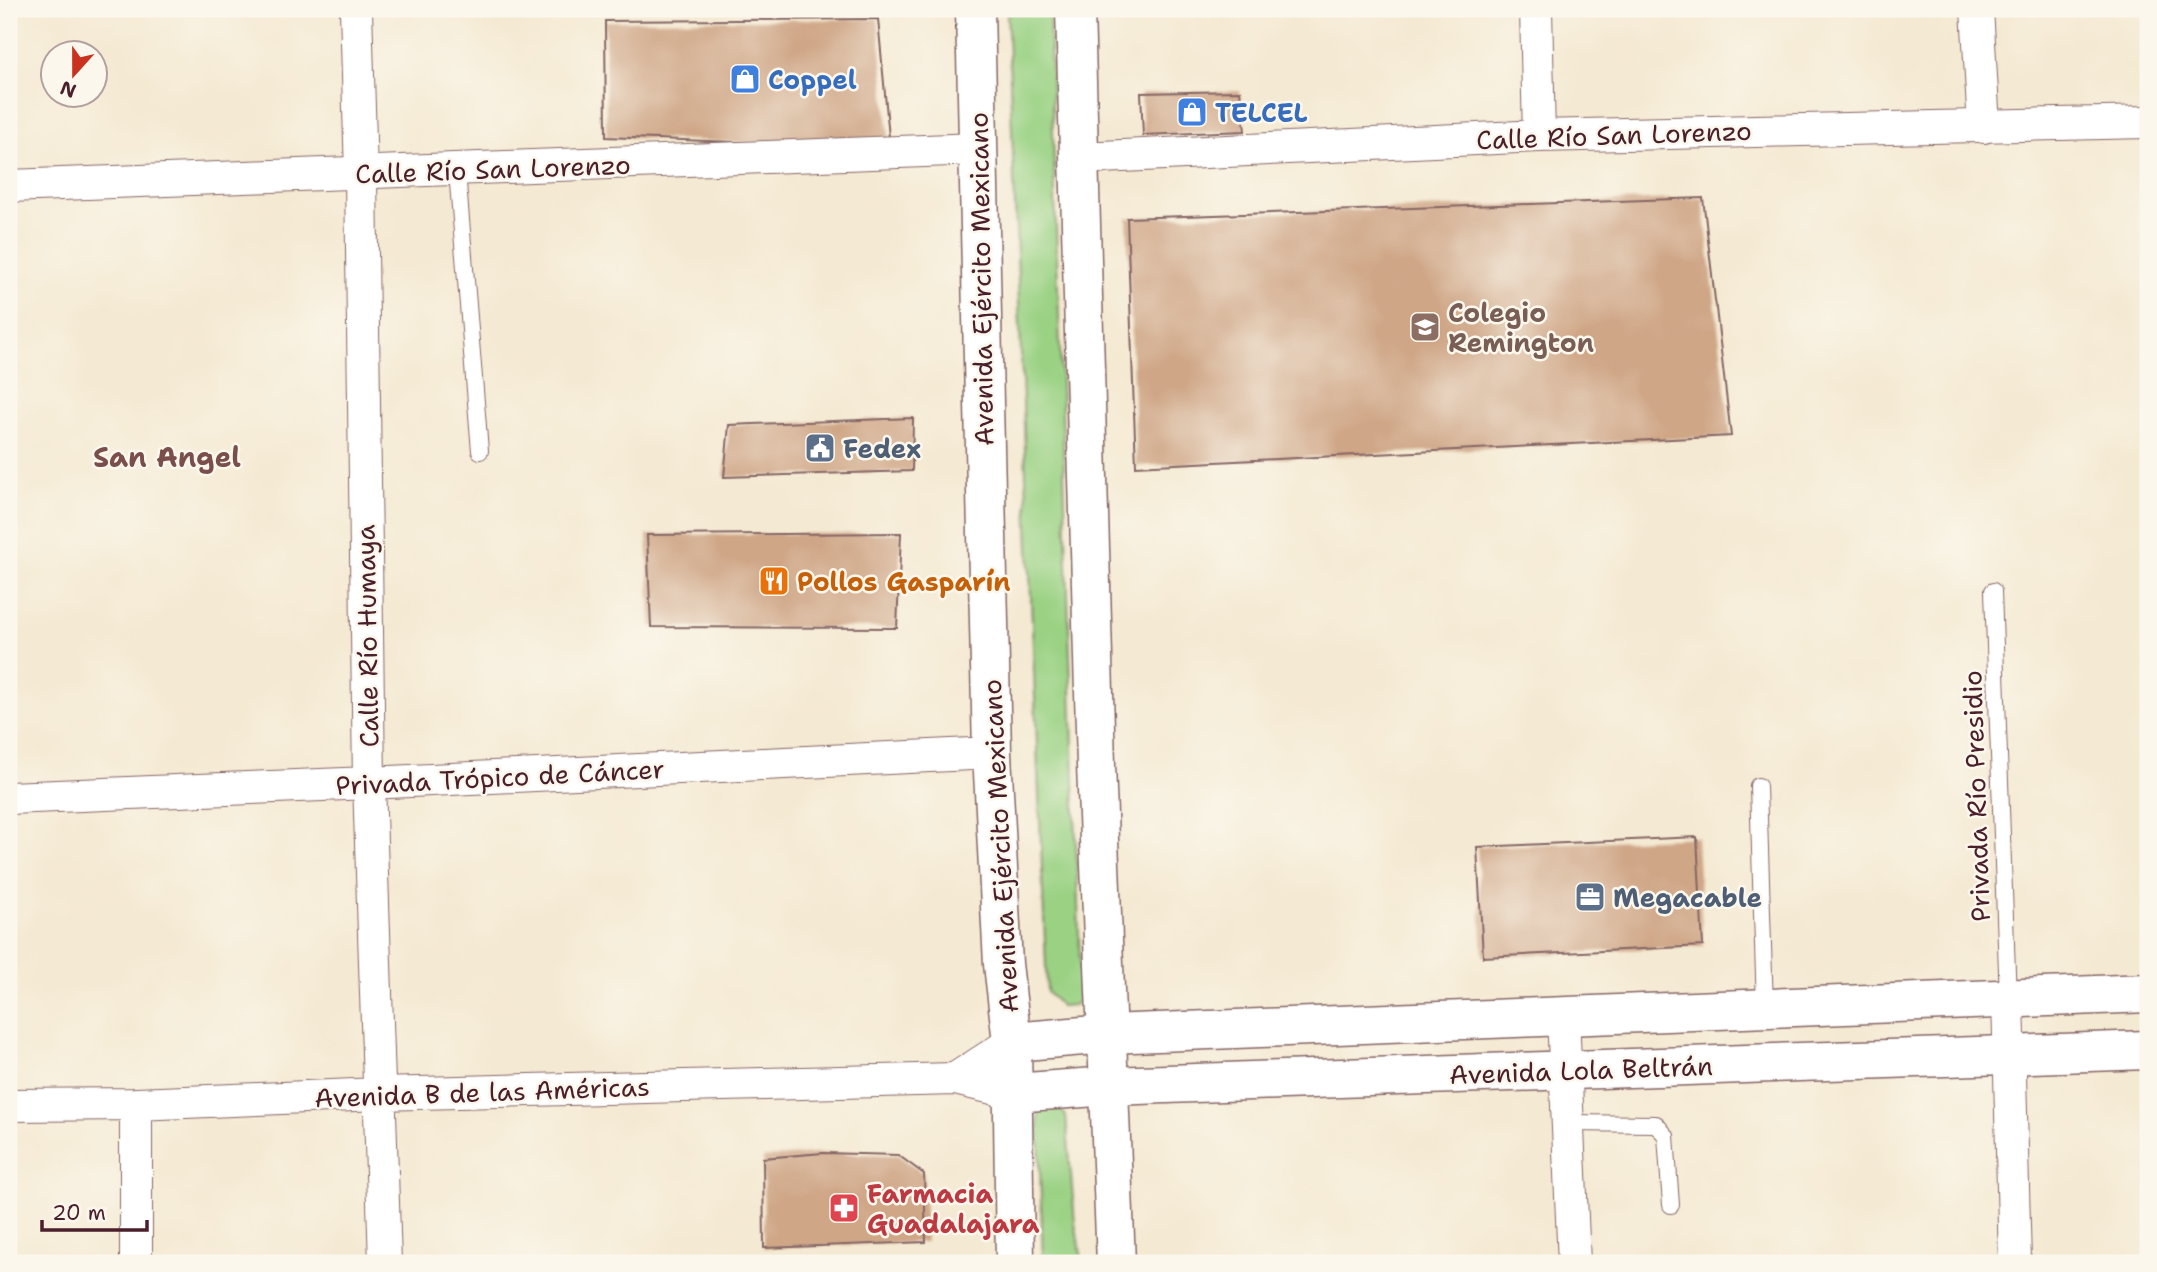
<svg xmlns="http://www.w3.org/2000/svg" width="2157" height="1272" viewBox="0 0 2157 1272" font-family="'Shantell Sans',sans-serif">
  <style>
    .green { fill: #9ad183; stroke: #727857; stroke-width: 2 }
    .building { fill: #cfa686 }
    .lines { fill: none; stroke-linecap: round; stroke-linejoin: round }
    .service-casing { stroke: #866665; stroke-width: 18 }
    .minor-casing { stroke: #866665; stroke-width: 34 }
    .tertiary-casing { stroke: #866665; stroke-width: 41 }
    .primary-casing { stroke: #866665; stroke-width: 41 }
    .service { stroke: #fff; stroke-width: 16 }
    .minor { stroke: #fff; stroke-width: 32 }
    .tertiary { stroke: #fff; stroke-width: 38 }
    .primary { stroke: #fff; stroke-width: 38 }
    .labels { text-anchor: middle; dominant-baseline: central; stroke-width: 5; stroke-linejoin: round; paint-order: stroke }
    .shop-label { font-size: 26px; font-weight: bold; fill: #366cbe; stroke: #fbf7ec; text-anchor: start }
    .street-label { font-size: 26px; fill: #4a1f2b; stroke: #fbf7ec }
    .education-label { font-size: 26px; font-weight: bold; fill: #785e54; stroke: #fbf7ec; text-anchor: start }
    .service-label { font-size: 26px; font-weight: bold; fill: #4e5e75; stroke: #fbf7ec; text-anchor: start }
    .food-label { font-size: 26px; font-weight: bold; fill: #c56008; stroke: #fbf7ec; text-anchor: start }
    .health-label { font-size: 26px; font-weight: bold; fill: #be3a42; stroke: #fbf7ec; text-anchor: start }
    .neighbourhood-label { font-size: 28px; font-weight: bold; fill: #794e4b; stroke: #fbf7ec }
  </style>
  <rect width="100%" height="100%" fill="#fbf7ec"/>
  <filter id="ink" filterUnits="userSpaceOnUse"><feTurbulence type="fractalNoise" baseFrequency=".0143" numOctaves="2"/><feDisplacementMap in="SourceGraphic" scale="14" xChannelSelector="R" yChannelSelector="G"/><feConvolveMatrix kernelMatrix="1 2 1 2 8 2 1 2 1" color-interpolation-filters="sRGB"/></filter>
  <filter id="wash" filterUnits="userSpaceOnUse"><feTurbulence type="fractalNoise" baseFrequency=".00686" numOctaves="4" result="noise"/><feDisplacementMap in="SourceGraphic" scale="28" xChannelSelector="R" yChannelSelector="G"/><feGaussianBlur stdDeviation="1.57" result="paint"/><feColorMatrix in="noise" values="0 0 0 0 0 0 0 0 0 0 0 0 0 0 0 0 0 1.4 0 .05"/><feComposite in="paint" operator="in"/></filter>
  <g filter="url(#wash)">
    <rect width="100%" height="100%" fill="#f4e9d2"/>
    <path class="green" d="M1007,9H1049L1081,996L1074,1005L1061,1006L1047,992Z
      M1038,1108H1059L1066,1116L1075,1223L1083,1263H1043Z"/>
    <g id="blocks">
      <path class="building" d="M878,19L890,148L606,137L605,21Z
        M1240,91L1245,131L1143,135L1141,93Z
        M1703,198L1731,436L1136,466L1127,218Z
        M913,418L912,471L724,477L729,425Z
        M901,533L897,628L651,627L647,535Z
        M1697,837L1703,946L1483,957L1477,847Z
        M823,1153L898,1155L924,1174L926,1242L764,1248L763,1158Z"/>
    </g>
  </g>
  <g filter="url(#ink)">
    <use href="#blocks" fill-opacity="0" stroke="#866665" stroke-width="2"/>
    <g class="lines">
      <g class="service-casing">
        <path id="service" d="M457,171L480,451
          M1993,591L2008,999
          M1758,786L1765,1008
          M1568,1123L1656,1124L1666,1136L1671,1205"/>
      </g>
      <g class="minor-casing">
        <path id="minor" d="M356,9L361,174L369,783L385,1263
          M1536,9L1539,136
          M1977,9L1984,127
          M1080,158L1539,136L2148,122
          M9,186L977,149
          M9,798L369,783L992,753
          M2008,999L2015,1263
          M1563,1016L1574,1263
          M955,1079L1012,1042
          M136,1104V1263
          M9,1105L136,1104L379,1094L955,1079L1013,1093"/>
      </g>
      <g class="tertiary-casing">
        <path id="tertiary" d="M1012,1042L1107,1034L2148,993
          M1013,1093L1110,1086L2148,1050"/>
      </g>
      <g class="primary-casing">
        <path id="primary" d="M975,9L992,753L1003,964L1012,1042L1015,1263
          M1075,9L1096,765L1116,1263"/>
      </g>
      <use href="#service" class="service"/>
      <use href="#minor" class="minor"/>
      <use href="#tertiary" class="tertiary"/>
      <use href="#primary" class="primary"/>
    </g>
  </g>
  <defs>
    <g id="shop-square" transform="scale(1.575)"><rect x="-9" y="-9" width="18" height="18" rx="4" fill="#3f7fe0" stroke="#fbf7ec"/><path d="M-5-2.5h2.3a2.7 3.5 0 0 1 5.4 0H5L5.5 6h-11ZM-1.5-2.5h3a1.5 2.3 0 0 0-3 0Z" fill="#fff"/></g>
    <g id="school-square" transform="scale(1.575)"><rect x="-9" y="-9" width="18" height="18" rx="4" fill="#8d6e63" stroke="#fbf7ec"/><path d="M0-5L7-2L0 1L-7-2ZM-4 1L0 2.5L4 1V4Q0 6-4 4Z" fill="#fff"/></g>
    <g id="civic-square" transform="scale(1.575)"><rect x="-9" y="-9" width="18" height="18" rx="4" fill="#5c6f8a" stroke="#fbf7ec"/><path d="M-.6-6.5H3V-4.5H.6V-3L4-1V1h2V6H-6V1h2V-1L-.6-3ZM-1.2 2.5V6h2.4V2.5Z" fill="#fff"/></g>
    <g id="restaurant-square" transform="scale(1.575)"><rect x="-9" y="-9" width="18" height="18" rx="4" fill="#e8710a" stroke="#fbf7ec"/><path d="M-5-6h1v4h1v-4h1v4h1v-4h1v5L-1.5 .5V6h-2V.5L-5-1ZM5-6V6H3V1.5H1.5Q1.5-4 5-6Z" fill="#fff"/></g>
    <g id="office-square" transform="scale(1.575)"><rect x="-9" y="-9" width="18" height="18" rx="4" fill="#5c6f8a" stroke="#fbf7ec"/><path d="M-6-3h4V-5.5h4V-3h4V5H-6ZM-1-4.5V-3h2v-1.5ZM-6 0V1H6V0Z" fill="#fff"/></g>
    <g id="pharmacy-square" transform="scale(1.575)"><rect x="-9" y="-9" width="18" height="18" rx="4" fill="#e0444e" stroke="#fbf7ec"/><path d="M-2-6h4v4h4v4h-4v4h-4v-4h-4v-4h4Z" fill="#fff"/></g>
  </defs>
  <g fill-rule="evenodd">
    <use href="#shop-square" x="745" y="79"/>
    <use href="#shop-square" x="1192" y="112"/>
    <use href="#school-square" x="1425" y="327"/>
    <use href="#civic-square" x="820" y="448"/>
    <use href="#restaurant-square" x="774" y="581"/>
    <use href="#office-square" x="1590" y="897"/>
    <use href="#pharmacy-square" x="844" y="1208"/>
  </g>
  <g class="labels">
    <g class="shop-label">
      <text x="768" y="79">Coppel</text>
      <text x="1215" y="112">TELCEL</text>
    </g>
    <g class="street-label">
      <text transform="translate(1614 135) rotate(-2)">Calle Río San Lorenzo</text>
      <text transform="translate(493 169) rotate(-2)">Calle Río San Lorenzo</text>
      <text transform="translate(981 279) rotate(-91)">Avenida Ejército Mexicano</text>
      <text transform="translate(367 636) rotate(-91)">Calle Río Humaya</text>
      <text transform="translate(500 777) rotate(-3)">Privada Trópico de Cáncer</text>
      <text transform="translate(1976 796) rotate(-92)">Privada Río Presidio</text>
      <text transform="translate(1000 846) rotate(-93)">Avenida Ejército Mexicano</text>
      <text transform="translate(1581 1070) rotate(-2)">Avenida Lola Beltrán</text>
      <text transform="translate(482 1092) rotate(-2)">Avenida B de las Américas</text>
    </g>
    <g class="education-label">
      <text x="1448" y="312">Colegio<tspan x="1448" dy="30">Remington</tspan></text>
    </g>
    <g class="service-label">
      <text x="843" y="448">Fedex</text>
      <text x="1613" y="897">Megacable</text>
    </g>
    <g class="food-label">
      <text x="797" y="581">Pollos Gasparín</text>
    </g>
    <g class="health-label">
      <text x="867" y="1193">Farmacia<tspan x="867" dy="30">Guadalajara</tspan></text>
    </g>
    <g class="neighbourhood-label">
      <text x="167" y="457">San Angel</text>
    </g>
  </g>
  <rect width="2157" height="1272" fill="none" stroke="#fbf7ec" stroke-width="35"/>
  <g transform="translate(74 74) rotate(201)"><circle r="33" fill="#fbf7ec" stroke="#b4a19f" stroke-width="2"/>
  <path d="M0-5L12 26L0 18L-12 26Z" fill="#c8321e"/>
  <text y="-10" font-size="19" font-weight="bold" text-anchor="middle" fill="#4a1f2b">N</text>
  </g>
  <path d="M42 1220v10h105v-10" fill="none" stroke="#4a1f2b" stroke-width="3.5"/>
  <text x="52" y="1220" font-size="21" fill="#4a1f2b" stroke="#fbf7ec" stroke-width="5" paint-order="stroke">20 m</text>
</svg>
